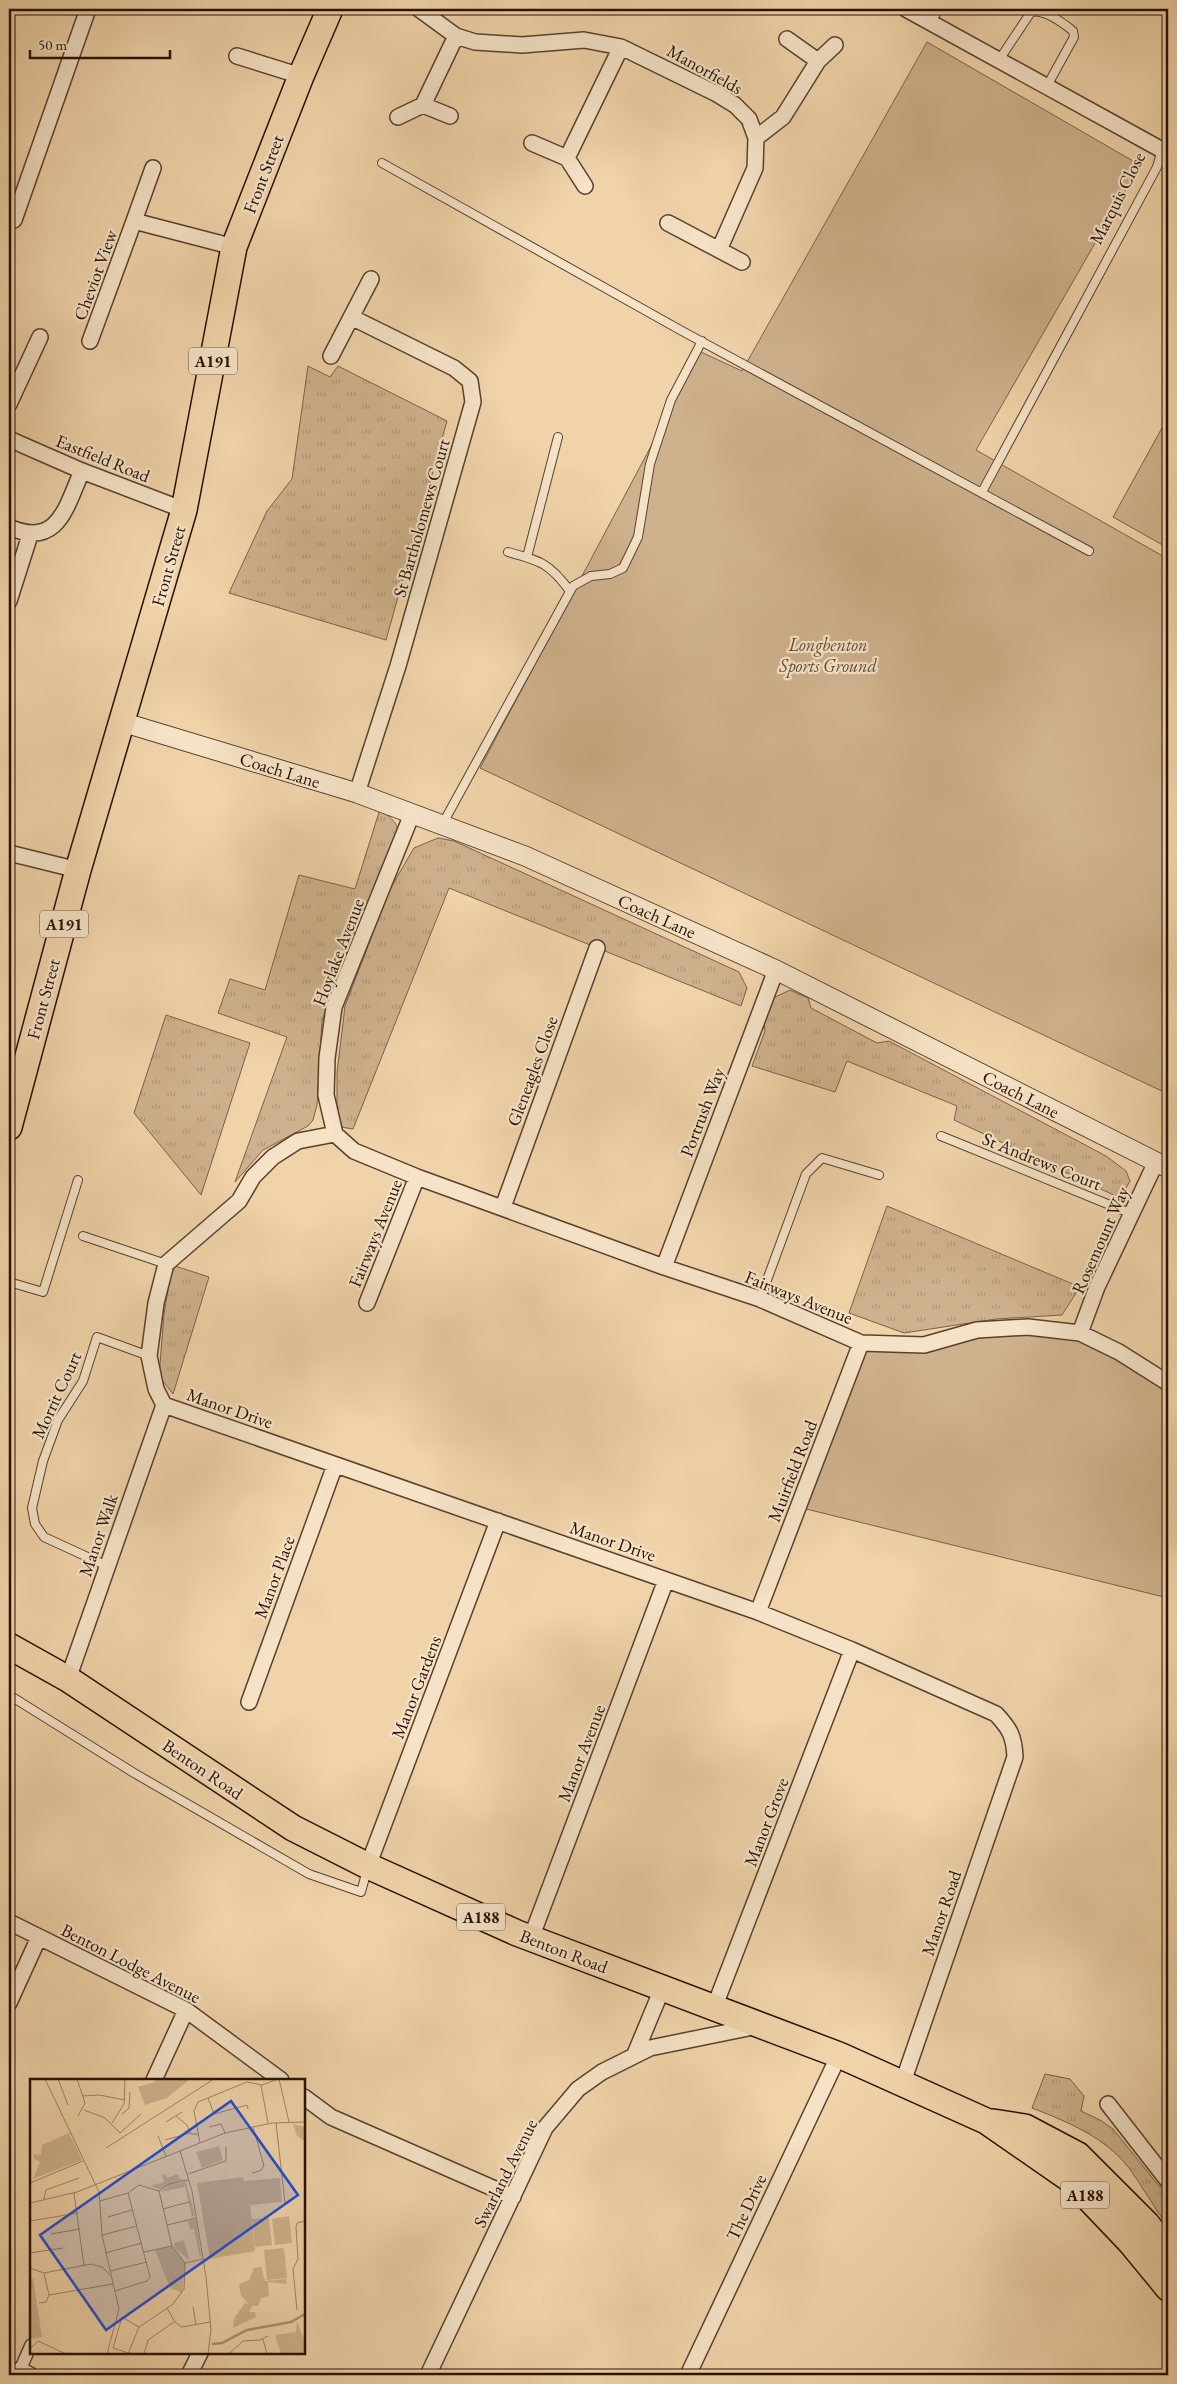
<svg xmlns="http://www.w3.org/2000/svg" width="1177" height="2384" viewBox="0 0 1177 2384" font-family="'EB Garamond',serif">
  <style>
    .grass { fill: url(#grass-tufts); stroke: #7a6149 }
    .park { fill: #ceb28d; stroke: #7a6149 }
    .lines { fill: none; stroke-linecap: round; stroke-linejoin: round }
    .service-casing { stroke: #58412e; stroke-width: 10 }
    .pedestrian-casing { stroke: #58412e; stroke-width: 14 }
    .minor-casing { stroke: #58412e; stroke-width: 18 }
    .tertiary-casing { stroke: #58412e; stroke-width: 21 }
    .primary-casing { stroke: #261005; stroke-width: 28 }
    .service { stroke: #f5e2c7; stroke-width: 8 }
    .pedestrian { stroke: #f5e2c7; stroke-width: 11 }
    .minor { stroke: #f5e2c7; stroke-width: 15 }
    .tertiary { stroke: #f5e2c7; stroke-width: 19 }
    .primary { stroke: #f0d3a9; stroke-width: 25 }
    .labels { text-anchor: middle; dominant-baseline: central; stroke-width: 4.5; stroke-linejoin: round; paint-order: stroke }
    .shield { fill: #f5e2c7; stroke: #644f3f; stroke-width: 1 }
    .shield-label { font-size: 16px; font-weight: bold; fill: #261005 }
    .street-label { font-size: 18px; fill: #261005; stroke: #f5e2c7 }
    .park-label { font-size: 18px; font-style: italic; fill: #614935; stroke: #f5e2c7 }
    .inset-river { fill: none; stroke: #ab9171; stroke-width: 2.5 }
    .inset-road { fill: none; stroke: #9f8567; stroke-width: 1 }
    .view { fill: #1d4ed8; fill-opacity: 0.15; stroke: #1d4ed8; stroke-width: 2.5 }
    .inset-edge { fill: none; stroke: #261005; stroke-width: 2.5 }
  </style>
  <defs>
    <pattern id="grass-tufts" width="24" height="20" patternUnits="userSpaceOnUse" patternTransform="scale(1.25)"><rect width="24" height="20" fill="#ceb28d"/><path d="M3 7l-1-3M5 7V3M7 7l1-3M15 17l-1-3M17 17v-4M19 17l1-3" fill="none" stroke="#b19878"/></pattern>
  </defs>
  <rect width="100%" height="100%" fill="#f0d3a9"/>
  <filter id="stains"><feTurbulence type="fractalNoise" baseFrequency=".004" numOctaves="4"/><feColorMatrix values="0 0 0 0 .2 0 0 0 0 .09 0 0 0 0 .02 0 0 0 .5 -.17"/></filter>
  <radialGradient id="worn" r=".72"><stop offset=".6" stop-color="#630" stop-opacity="0"/><stop offset="1" stop-color="#630" stop-opacity=".3"/></radialGradient>
  <path class="grass" d="M308,366L330,377L338,366L447,421L386,640L229,593L267,511L292,479Z
    M380,809C399,824 401,827 394,850L345,957L322,1021L317,1105L313,1120L308,1126L263,1150L235,1182L287,1037L218,1013L230,979L265,990L299,875L355,889Z
    M438,838L454,841L739,972L747,988L741,1006L449,888L353,1129L341,1127L337,1112V1073L345,1006L390,889L414,848Z
    M790,990L808,998L811,1008L877,1043L889,1041L1106,1156L1126,1171L1130,1181L1120,1198L954,1120L957,1106L847,1061L835,1092L752,1066L765,1031L763,1018L771,999Z
    M166,1015L250,1043L201,1195L134,1113Z
    M887,1206L1080,1287L1062,1315L996,1319L904,1333L849,1313Z
    M172,1265L209,1277L173,1394L159,1376L164,1314Z
    M1045,2074L1070,2079L1084,2096L1081,2111L1100,2120L1113,2129L1168,2197V2226C1154,2208 1143,2187 1129,2168C1105,2137 1068,2122 1032,2108Z"/>
  <path class="park" d="M927,42L1140,165L976,450L1168,559V1094L480,768L701,352L742,371Z
    M1168,417V548L1113,517Z
    M977,1330L1080,1333L1168,1383V1598L798,1507L861,1343L891,1346Z"/>
  <g class="lines">
    <g class="service-casing">
      <path id="service" d="M931,22L939,9
        M999,60L1031,12C1045,9 1063,23 1073,31L1074,37L1047,86
        M382,163L682,331L1089,551
        M982,492L1157,167L1162,150
        M508,552C541,561 549,563 570,591
        M527,557L558,437
        M442,825L573,586L591,576L610,574L623,568L638,537L650,464L671,400L702,341
        M941,1136L1132,1214
        M83,1236L166,1264
        M9,1282L43,1292L78,1180
        M760,1299L806,1174L822,1158L879,1175
        M107,1566L44,1537L35,1524L32,1508L43,1461L58,1420L83,1381L97,1337L149,1356
        M9,1695L134,1773L309,1874L361,1892L367,1870"/>
    </g>
    <g class="pedestrian-casing">
      <path id="pedestrian" d="M20,2370L31,2345"/>
    </g>
    <g class="minor-casing">
      <path id="minor" d="M419,9L456,36L475,42L522,45L584,40L621,47L717,94L735,105L749,119L756,138L755,168L719,250
        M906,9L1162,150
        M787,39L818,61L835,45
        M237,56L301,76
        M423,105L456,36
        M398,117L423,105L450,116
        M756,138L783,117L818,61
        M532,143L567,158L585,186
        M567,158L621,47
        M9,218L14,220L88,9
        M134,221L153,168
        M668,223L742,262
        M351,317L454,368L470,381L473,402L398,666L357,793
        M90,341L134,221L234,247
        M331,356L371,279
        M9,404L40,337
        M9,439L82,471L184,510
        M9,527C58,549 66,507 82,471
        M9,601L30,535
        M9,853L78,870
        M335,1134L354,1151L417,1177L664,1267L760,1299L861,1343L924,1345L977,1330L1028,1327L1080,1333L1119,1352L1168,1383
        M503,1207L597,948
        M664,1267L776,970
        M367,1303L417,1177
        M1080,1333L1097,1287L1156,1162
        M164,1405L758,1612L852,1650L996,1714C1010,1729 1014,1736 1015,1757L903,2082
        M164,1405L156,1389L149,1356L156,1303L166,1264L239,1201L253,1177L273,1157L298,1141L335,1134L326,1095L327,1058L334,1007L412,814
        M758,1612L861,1343
        M68,1679L164,1405
        M249,1702L335,1465
        M368,1866L498,1521
        M9,1922L186,2010L281,2080
        M531,1938L666,1580
        M9,2003L39,1937
        M714,2008L852,1650
        M635,2054L662,1989
        M154,2080L186,2010
        M304,2097L331,2117L513,2197
        M1108,2104L1168,2181
        M17,2375L20,2370L30,2375
        M189,2375L200,2353
        M428,2375L545,2128L578,2089L602,2072L650,2048L758,2026
        M688,2375L839,2055"/>
    </g>
    <g class="tertiary-casing">
      <path id="tertiary" d="M122,722L357,793L525,856L776,970L1168,1168"/>
    </g>
    <g class="primary-casing">
      <path id="primary" d="M9,1127L78,870L184,510L234,247L301,76L330,9
        M9,1646L68,1679L293,1828L368,1866L517,1933L839,2055L986,2121L1071,2180L1131,2243L1168,2288
        M993,2122L1025,2127L1078,2155L1147,2224L1168,2251"/>
    </g>
    <use href="#service" class="service"/>
    <use href="#pedestrian" class="pedestrian"/>
    <use href="#minor" class="minor"/>
    <use href="#tertiary" class="tertiary"/>
    <use href="#primary" class="primary"/>
  </g>
  <g class="labels">
    <g class="shield">
      <rect x="189" y="347.5" width="48" height="27" rx="4"/>
      <rect x="40" y="910.5" width="48" height="27" rx="4"/>
      <rect x="457" y="1903.5" width="48" height="27" rx="4"/>
      <rect x="1061" y="2181.5" width="48" height="27" rx="4"/>
    </g>
    <g class="shield-label">
      <text x="213" y="361">A191</text>
      <text x="64" y="924">A191</text>
      <text x="481" y="1917">A188</text>
      <text x="1085" y="2195">A188</text>
    </g>
    <g class="street-label">
      <text transform="translate(705 69) rotate(29)">Manorfields</text>
      <text transform="translate(263 174) rotate(-69)">Front Street</text>
      <text transform="translate(1117 198) rotate(-63)">Marquis Close</text>
      <text transform="translate(95 275) rotate(-70)">Cheviot View</text>
      <text transform="translate(103 458) rotate(22)">Eastfield Road</text>
      <text transform="translate(421 518) rotate(-74)">St Bartholomews Court</text>
      <text transform="translate(168 566) rotate(-74)">Front Street</text>
      <text transform="translate(280 770) rotate(17)">Coach Lane</text>
      <text transform="translate(657 916) rotate(24)">Coach Lane</text>
      <text transform="translate(338 952) rotate(-69)">Hoylake Avenue</text>
      <text transform="translate(43 999) rotate(-75)">Front Street</text>
      <text transform="translate(532 1071) rotate(-70)">Gleneagles Close</text>
      <text transform="translate(1021 1094) rotate(27)">Coach Lane</text>
      <text transform="translate(702 1112) rotate(-69)">Portrush Way</text>
      <text transform="translate(1042 1161) rotate(22)">St Andrews Court</text>
      <text transform="translate(375 1233) rotate(-68)">Fairways Avenue</text>
      <text transform="translate(1100 1240) rotate(-66)">Rosemount Way</text>
      <text transform="translate(799 1297) rotate(22)">Fairways Avenue</text>
      <text transform="translate(56 1395) rotate(-65)">Morrit Court</text>
      <text transform="translate(230 1408) rotate(19)">Manor Drive</text>
      <text transform="translate(792 1471) rotate(-69)">Muirfield Road</text>
      <text transform="translate(98 1535) rotate(-71)">Manor Walk</text>
      <text transform="translate(613 1541) rotate(19)">Manor Drive</text>
      <text transform="translate(274 1577) rotate(-70)">Manor Place</text>
      <text transform="translate(416 1687) rotate(-69)">Manor Gardens</text>
      <text transform="translate(581 1753) rotate(-69)">Manor Avenue</text>
      <text transform="translate(203 1769) rotate(34)">Benton Road</text>
      <text transform="translate(766 1822) rotate(-69)">Manor Grove</text>
      <text transform="translate(941 1913) rotate(-71)">Manor Road</text>
      <text transform="translate(564 1951) rotate(21)">Benton Road</text>
      <text transform="translate(131 1963) rotate(27)">Benton Lodge Avenue</text>
      <text transform="translate(505 2173) rotate(-63)">Swarland Avenue</text>
      <text transform="translate(746 2207) rotate(-65)">The Drive</text>
    </g>
    <g class="park-label">
      <text x="828" y="644">Longbenton<tspan x="828" dy="21">Sports Ground</tspan></text>
    </g>
  </g>
  <g transform="translate(30 2079)">
    <rect width="275" height="275" fill="#f0d3a9"/>
    <path d="M263,45L275,48V62L267,57ZM189,67L193,81L172,89L166,73ZM136,95L137,99L148,95L150,100H158L129,110L120,107L134,103L132,96ZM156,103L165,136L162,138L155,108L130,113L140,106ZM166,141L171,176L170,179L164,150H160L158,142ZM154,161L159,181L145,169L144,164ZM231,188L235,202L256,200L257,205L238,203L239,217L231,219L228,227H222L219,233H225L226,238L203,249L204,239L207,242L205,238L215,224L219,225L211,217L209,205L219,201L224,189ZM267,243L275,262V275H251L245,256L266,253Z" fill="#ceb28d"/>
    <path d="M125,0H160L137,19L115,26L108,8L125,3ZM39,54L52,81L3,100L10,83L3,79L4,75L11,76L12,66ZM213,98L214,102L250,99L252,123L220,126L225,172L180,180L167,104ZM259,137L262,164L245,166L242,140ZM239,139L242,166L225,168L222,140ZM142,167L155,184L152,214L140,209L125,171ZM254,169L257,199L237,201L234,171ZM3,199L12,258L0,260V200Z" fill="#ceb28d"/>
    <path class="inset-river" d="M182,265L192,264L217,251L261,243L275,235"/>
    <path class="inset-road" d="M15,0L69,113L72,156L89,230L77,275M28,0L38,26M47,0L55,24L48,37M249,0L259,43M231,6L238,44M53,17L69,16L95,21M178,19L184,35L217,26L218,30M54,31L75,39L90,54L111,35M92,35L99,29L100,13M146,37L157,46L161,55H168M136,43L152,33M82,44L94,25L95,0M246,44L255,124M179,48L191,45L195,54M128,57L136,77M135,61L160,54M170,64L164,32L168,23L217,3L232,6L248,0M76,69L184,0M150,72L162,112L176,198L181,251L178,275M222,94L230,92L234,87L223,48M158,95L196,82V68M0,104L53,82M44,114L54,187M14,120L16,111L49,99M70,122L98,114L109,106L129,112L139,105L159,101M0,124L47,113L195,54L242,44L275,43M133,130L159,123M78,138L102,131M0,142L48,134M137,146L167,139M21,155L50,150M72,156L107,147M114,173L142,167M0,174L33,169M75,174L112,164M155,184L173,180M0,189L14,194L19,216M80,192L117,183M14,194L61,185L72,188L80,196M85,212L117,202L120,198L98,114M9,224L16,223L19,216L83,205M163,228L166,246M137,229L145,243L152,248L180,243M267,231L263,190L268,180L266,148L267,144L275,142M233,260L237,275M0,270L8,262L36,275M98,274L83,269L92,238L109,248M98,275L109,248L142,226L154,210L155,184L142,167L129,112M114,275L118,261L144,243M199,275L213,262L230,261L238,257"/>
    <path class="view" d="M201,22L268,116L76,251L10,156Z"/>
    <rect width="275" height="275" class="inset-edge"/>
  </g>
  <rect width="1177" height="2384" fill="none" stroke="#f0d3a9" stroke-width="30"/>
  <rect x="10" y="10" width="1157" height="2364" fill="none" stroke="#261005" stroke-width="2.5"/>
  <rect x="15" y="15" width="1147" height="2354" fill="none" stroke="#261005"/>
  <path d="M30 50v8h140v-8" fill="none" stroke="#261005" stroke-width="2.5"/>
  <text x="38" y="50" font-size="15" fill="#261005" stroke="#f5e2c7" stroke-width="4" paint-order="stroke">50 m</text>
  <rect width="100%" height="100%" filter="url(#stains)"/>
  <rect width="100%" height="100%" fill="url(#worn)"/>
</svg>
